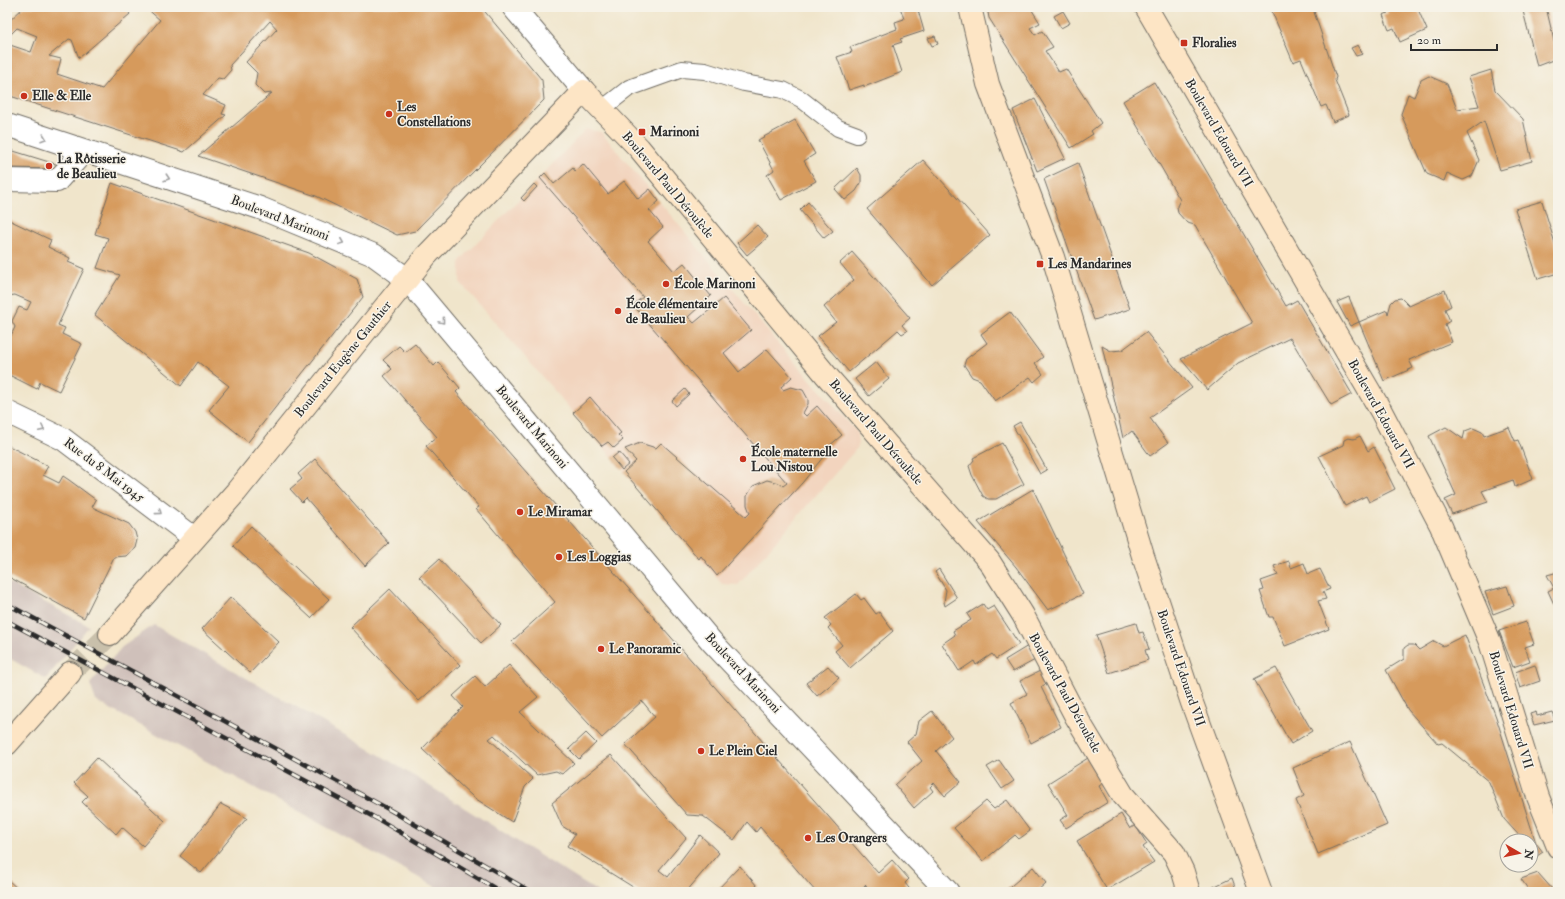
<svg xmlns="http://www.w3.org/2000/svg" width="1565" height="899" viewBox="0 0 1565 899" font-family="'IM FELL Double Pica',serif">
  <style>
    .built { fill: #f2d4be }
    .industrial { fill: #cfc0ba }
    .building { fill: #d69a5c }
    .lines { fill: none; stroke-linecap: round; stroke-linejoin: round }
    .secondary-tunnel { stroke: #c9c0ab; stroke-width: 22; stroke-dasharray: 22 11; stroke-linecap: butt }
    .lane-casing { stroke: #706c63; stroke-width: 18 }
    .street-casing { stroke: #706c63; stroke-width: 24 }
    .secondary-casing { stroke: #706c63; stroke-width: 24 }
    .lane { stroke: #fff; stroke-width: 16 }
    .street { stroke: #fff; stroke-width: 22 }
    .secondary { stroke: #fde5c5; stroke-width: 22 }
    .rail-casing { stroke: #2b2b2b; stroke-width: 4.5 }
    .rail { stroke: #f7f3e8; stroke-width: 3; stroke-dasharray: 9; stroke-linecap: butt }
    .oneway { stroke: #a0a0a0 }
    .poi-dot { fill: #c8321e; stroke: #f7f3e8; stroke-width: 1.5 }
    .labels { text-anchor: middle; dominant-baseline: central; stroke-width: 3; stroke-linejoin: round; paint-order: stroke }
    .poi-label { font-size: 13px; font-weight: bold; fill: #2b2b2b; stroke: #f7f3e8; text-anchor: start }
    .street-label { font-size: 13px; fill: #2b2b2b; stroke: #f7f3e8 }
  </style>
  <rect width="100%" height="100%" fill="#f7f3e8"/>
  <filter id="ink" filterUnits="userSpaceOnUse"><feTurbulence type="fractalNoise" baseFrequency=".025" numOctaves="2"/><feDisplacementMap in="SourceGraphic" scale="8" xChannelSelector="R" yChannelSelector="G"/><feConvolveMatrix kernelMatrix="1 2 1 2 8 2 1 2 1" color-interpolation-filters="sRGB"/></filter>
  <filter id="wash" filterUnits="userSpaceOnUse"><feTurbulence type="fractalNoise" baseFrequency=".012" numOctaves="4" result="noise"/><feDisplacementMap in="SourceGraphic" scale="16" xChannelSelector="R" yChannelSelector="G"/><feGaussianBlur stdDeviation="0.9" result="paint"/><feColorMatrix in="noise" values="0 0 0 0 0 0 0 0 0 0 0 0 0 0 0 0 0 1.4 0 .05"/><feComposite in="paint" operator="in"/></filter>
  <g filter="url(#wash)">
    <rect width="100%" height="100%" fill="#f0e5cb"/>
    <path class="built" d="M586,129L601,132L776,341L857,432L858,447L738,585L722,584L460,282V261Z"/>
    <path class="industrial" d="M7,582L89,626L46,679L7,657Z
      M154,625L385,758L598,892H445L96,701L90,684L122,647Z"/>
    <g id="blocks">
      <path class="building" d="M24,7H125L130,14L79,58L72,40L69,39L49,56L61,59L57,74L102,89L160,20L145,7H481L542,80L544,100L415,231L397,235L316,196L198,156L272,93L264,94L255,85L257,73L246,62L277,29L270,21L230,65L231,70L223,79L218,78L203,95L226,105L222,114L226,115L184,152L7,95V44L31,52L37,36L17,28L7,38V23Z
        M900,7H917L924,31L900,39L902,42L893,45L902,72L864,87V85L849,90L837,57L852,52L850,47L897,29L895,22L904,19Z
        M987,7H1030L1040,23L1030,28L1035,35L1042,31L1053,47L1045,51L1059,72L1066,69L1101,123L1091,131L1093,134L1071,148L989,18Z
        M1270,7H1314L1316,11L1314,12L1336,77L1335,80L1349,115L1333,122L1326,105L1321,107L1301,59L1293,62Z
        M1385,7H1417L1427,30L1400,42L1394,28L1389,30L1383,15L1388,13Z
        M1522,7H1546L1558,58L1537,66Z
        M1063,11L1070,23L1061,28L1054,16Z
        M935,36L938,44L932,46L928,38Z
        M1358,45L1363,54L1356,56L1351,48Z
        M1491,70L1495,90L1523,119L1532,161L1500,170L1484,121L1467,133L1479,160L1472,176L1463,180L1447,173L1444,181L1427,174L1401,114L1408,94L1414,97L1421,80L1429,76L1447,84L1457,109L1479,106L1469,77Z
        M1154,82L1286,306L1297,300L1352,394L1331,405L1290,338L1238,363L1207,390L1181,359L1252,323L1195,225L1187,223L1178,213L1177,206L1180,200L1123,101Z
        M1035,99L1065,158L1037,171L1013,110Z
        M795,120L815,154L804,161L816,181L781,200L767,175L774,170L758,140Z
        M7,149L62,166L60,169L7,168Z
        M923,160L990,235L932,285L867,209Z
        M1078,163L1130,309L1094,320L1044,179Z
        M583,164L608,194L624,181L638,199L650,189L659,201L649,210L663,227L648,241L674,271L684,263L711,296L688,317L694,323L724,298L751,330L724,353L739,372L767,349L792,377L781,387L783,390L791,387L803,390L808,399V404L803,413L806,416L817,406L842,435L821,453L824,456L802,483L717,576L701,556L699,559L624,472L636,461L625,449L640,443L656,448L661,443L746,517L750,513L747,505V496L753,486L767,480L779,483L783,486L787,483L633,305L643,297L540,178L545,173L554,184L573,168L575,171Z
        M857,168L861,175V183L856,191L845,200L835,189Z
        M112,183L309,253L357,279L363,297L248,442L209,410L229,386L198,362L181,386L95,315L120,275L97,268L108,238L95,234Z
        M534,184L537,187L524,201L521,198Z
        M1542,201L1558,253V273L1538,279L1515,209Z
        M808,202L833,231L824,238L800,210Z
        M7,219L51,240L48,247L70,258L68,262L84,269L58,325L65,328L62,334L82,344L59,391L40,382L37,389L7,374V344L15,327L12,321L19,307L27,310L31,302L15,295L7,296Z
        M757,225L768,237L747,255L737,243Z
        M852,252L910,318L902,325L907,331L902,334L898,330L849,372L818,336L836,322L824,307L854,280L840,263Z
        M1445,290L1451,306L1445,309L1450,321L1445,324L1452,342L1409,360L1413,368L1384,381L1359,322L1387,310L1388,314L1391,303L1395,299L1401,298L1409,306Z
        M1349,297L1359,322L1350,326L1337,302Z
        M1010,312L1043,357L1035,363L1043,374L1034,382L1030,377L995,401L980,380L972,377L964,365L966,359L987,343L981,334Z
        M1146,332L1192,388L1150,418L1168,443L1150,456L1132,431L1123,438L1102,346L1111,351L1122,350Z
        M415,344L434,366L438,362L460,388L456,392L878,873L892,860L909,879L905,883L912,892L916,888L919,892H872L866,885L859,892H816L760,827L756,832L747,822L734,840L703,816L687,815L625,744L655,717L642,701L602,738L512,641L555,602L476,509L479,507L426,446L437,437L384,376L392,369L383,360L399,346L405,352Z
        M876,362L889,379L869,396L855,379Z
        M685,389L689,394L676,406L672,401Z
        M590,397L621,433L618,435L623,440L614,448L608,442L602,446L573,413Z
        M1020,422L1047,470L1040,474L1013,426Z
        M1446,427L1463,439L1465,431L1473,428L1482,432L1484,436L1509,427L1515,441L1518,440L1533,479L1515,487L1513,480L1482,491L1488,502L1452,514L1445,500L1456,495L1429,436Z
        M1360,436L1368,451L1374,447L1395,489L1369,502L1366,496L1345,506L1319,456L1343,445L1344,440L1348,438L1354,439Z
        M1002,443L1024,484L996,499H988L983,496L972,475L969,466L974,460L973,458Z
        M7,445L48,466L43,475L59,483L63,476L69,480L96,500L92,507L129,524L135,532L137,540L135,548L126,556L114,557L84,618L7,576Z
        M619,452L629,464L622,470L612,458Z
        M315,459L389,543L365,566L306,498L302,502L290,489L302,479L298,474Z
        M1033,489L1083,594L1048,610L1016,567L978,522Z
        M251,526L329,599L311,618L233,546Z
        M439,559L501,625L481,643L419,577Z
        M1289,561L1291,568L1304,563L1308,574L1320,569L1330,589L1323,592L1326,599L1318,601L1329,629L1285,646L1273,617H1269L1260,591L1264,590L1261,581L1278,575L1274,566Z
        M939,569L957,598L945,606L944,602L946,590L935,572Z
        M1558,572V613L1548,591L1554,588L1547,575Z
        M1507,586L1514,606L1493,614L1485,592Z
        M390,589L460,665L419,701L350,627Z
        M856,594L861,600L864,598L876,614L879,612L893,631L850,668L835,651L842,645L828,628L831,625L825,618Z
        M231,597L279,642L250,673L202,629Z
        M983,604L987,610L994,606L1019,644L996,659L992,654L976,665L974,661L959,671L942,644L955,635L953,631L971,620L967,614Z
        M1526,622L1534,644L1525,647L1530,661L1513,667L1499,631Z
        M1136,623L1139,633L1143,632L1149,649L1145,650L1148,660L1109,673L1096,635Z
        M1465,635L1496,717L1536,843L1543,852L1537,856L1531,849V841H1524L1504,819L1489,782L1442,743L1438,744L1408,710L1386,670L1404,659V648L1408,645H1414L1419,650L1434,641L1443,646Z
        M1028,646L1035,660L1013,672L1005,660Z
        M509,665L538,697L520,712L574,763L562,774L556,771L537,775L494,735L489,739L533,779L525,787L512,822L473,797L422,749L463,707L453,696L475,676L485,687Z
        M1535,665L1540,681L1520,688L1515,672Z
        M828,666L839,678L817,696L806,683Z
        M1276,668L1312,731L1291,744L1254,679Z
        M1040,671L1047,683L1041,687L1061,727L1031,743L1011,703L1027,694L1020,681Z
        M932,711L952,737L936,751L961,782L945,796L934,783L930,787L933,791L914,808L895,785L922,761L907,742L916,734L919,721Z
        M1536,712L1537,716L1552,712L1555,720L1534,725L1530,714Z
        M586,733L596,743L579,759L569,749Z
        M1350,742L1387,825L1318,854L1296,800L1304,796L1293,768Z
        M611,755L686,838L659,870L668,877L700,835L719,853L686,892H641L567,846L575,834L562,826L552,803Z
        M97,758L165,821L143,846L122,827L116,834L82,802L88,796L74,783Z
        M1088,758L1105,782L1099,786L1108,802L1066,828L1060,820L1068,815L1048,783Z
        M999,760L1014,781L1002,789L987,767Z
        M1007,800L1030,831L1019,839L1015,835L983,861L954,828L986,801L994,809Z
        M221,804L247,818L201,873L180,856Z
        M1121,814L1130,829L1135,825L1147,844L1143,847L1154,862L1107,890L1077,841Z
        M740,866L757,886L751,892H715Z
        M1033,867L1046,883L1036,892H1004Z
        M1538,873L1553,890L1554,892H1530L1521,879Z
        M1232,878L1237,892H1216L1213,887Z
        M7,879L21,892H7Z"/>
    </g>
  </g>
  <g filter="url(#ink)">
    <use href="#blocks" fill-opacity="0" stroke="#706c63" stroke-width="1"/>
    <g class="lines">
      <path class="secondary-tunnel" d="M70,673L110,634"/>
      <g class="lane-casing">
        <path id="lane" d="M602,109L629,88L682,69L705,71L744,83L783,90L801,99L838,128L857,135"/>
      </g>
      <g class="street-casing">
        <path id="street" d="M513,7L584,91
          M7,125L260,208L374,255L407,279L712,642L948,892
          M7,180L57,181L84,151
          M7,412L63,439L194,538"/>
      </g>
      <g class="secondary-casing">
        <path id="secondary" d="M970,7L988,84L1053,257L1143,556L1192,703L1261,892
          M1146,7L1381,411L1441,526L1490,642L1538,797L1558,847
          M110,634L236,492L426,256L584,91L639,148L826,375L989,561L1023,615L1075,715L1123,795L1174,853L1183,872L1189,892
          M7,744L70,673"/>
      </g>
      <use href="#lane" class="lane"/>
      <use href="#street" class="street"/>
      <use href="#secondary" class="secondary"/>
      <g class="rail-casing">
        <path id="rail" d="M7,604L390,810L531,892
          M7,621L383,822L501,892"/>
      </g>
      <use href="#rail" class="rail"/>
    </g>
    <defs><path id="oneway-chevron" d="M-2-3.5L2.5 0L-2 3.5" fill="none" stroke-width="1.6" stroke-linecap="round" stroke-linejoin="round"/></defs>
    <g class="oneway">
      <use href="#oneway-chevron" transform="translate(44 138) rotate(19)"/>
      <use href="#oneway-chevron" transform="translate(167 178) rotate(18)"/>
      <use href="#oneway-chevron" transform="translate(342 242) rotate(22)"/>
      <use href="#oneway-chevron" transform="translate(442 321) rotate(50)"/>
      <use href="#oneway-chevron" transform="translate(42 429) rotate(26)"/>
      <use href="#oneway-chevron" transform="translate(159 512) rotate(37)"/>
    </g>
  </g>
  <g class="poi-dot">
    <rect x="1180" y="39" width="8" height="8" rx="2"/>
    <circle cx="24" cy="96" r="4"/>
    <circle cx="389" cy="114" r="4"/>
    <rect x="638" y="128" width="8" height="8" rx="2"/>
    <circle cx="49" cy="166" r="4"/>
    <rect x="1036" y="260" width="8" height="8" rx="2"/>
    <circle cx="666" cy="284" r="4"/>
    <circle cx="618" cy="311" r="4"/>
    <circle cx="743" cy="459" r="4"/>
    <circle cx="520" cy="512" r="4"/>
    <circle cx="559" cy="557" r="4"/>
    <circle cx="601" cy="649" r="4"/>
    <circle cx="701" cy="751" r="4"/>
    <circle cx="808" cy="838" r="4"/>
  </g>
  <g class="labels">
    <g class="poi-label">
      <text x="1192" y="43">Floralies</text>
      <text x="32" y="96">Elle &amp; Elle</text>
      <text x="397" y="107">Les<tspan x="397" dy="15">Constellations</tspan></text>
      <text x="650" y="132">Marinoni</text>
      <text x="57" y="159">La Rôtisserie<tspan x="57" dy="15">de Beaulieu</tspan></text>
      <text x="1048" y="264">Les Mandarines</text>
      <text x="674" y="284">École Marinoni</text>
      <text x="626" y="304">École élémentaire<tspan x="626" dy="15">de Beaulieu</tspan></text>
      <text x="751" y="452">École maternelle<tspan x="751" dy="15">Lou Nistou</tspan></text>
      <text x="528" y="512">Le Miramar</text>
      <text x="567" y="557">Les Loggias</text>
      <text x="609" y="649">Le Panoramic</text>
      <text x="709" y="751">Le Plein Ciel</text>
      <text x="816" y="838">Les Orangers</text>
    </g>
    <g class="street-label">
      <text transform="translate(1219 133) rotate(60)">Boulevard Edouard VII</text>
      <text transform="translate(668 185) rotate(50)">Boulevard Paul Déroulède</text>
      <text transform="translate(280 218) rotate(21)">Boulevard Marinoni</text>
      <text transform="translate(343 359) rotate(-51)">Boulevard Eugène Gauthier</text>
      <text transform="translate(1381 414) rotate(61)">Boulevard Edouard VII</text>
      <text transform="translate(532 427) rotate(50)">Boulevard Marinoni</text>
      <text transform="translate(876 432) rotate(49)">Boulevard Paul Déroulède</text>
      <text transform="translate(104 470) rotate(37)">Rue du 8 Mai 1945</text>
      <text transform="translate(1181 668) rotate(71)">Boulevard Edouard VII</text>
      <text transform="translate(743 673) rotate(47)">Boulevard Marinoni</text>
      <text transform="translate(1065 693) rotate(61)">Boulevard Paul Déroulède</text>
      <text transform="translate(1511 710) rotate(73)">Boulevard Edouard VII</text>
    </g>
  </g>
  <rect width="1565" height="899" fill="none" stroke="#f7f3e8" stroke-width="24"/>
  <g transform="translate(1519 853) rotate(99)"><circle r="19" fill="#f7f3e8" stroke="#a5a39c"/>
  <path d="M0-3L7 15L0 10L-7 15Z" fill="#c8321e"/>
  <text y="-6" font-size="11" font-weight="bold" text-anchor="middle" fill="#2b2b2b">N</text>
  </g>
  <path d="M1411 44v6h86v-6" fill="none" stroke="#2b2b2b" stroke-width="2"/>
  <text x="1417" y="44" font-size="12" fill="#2b2b2b" stroke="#f7f3e8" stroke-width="3" paint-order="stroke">20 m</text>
</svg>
